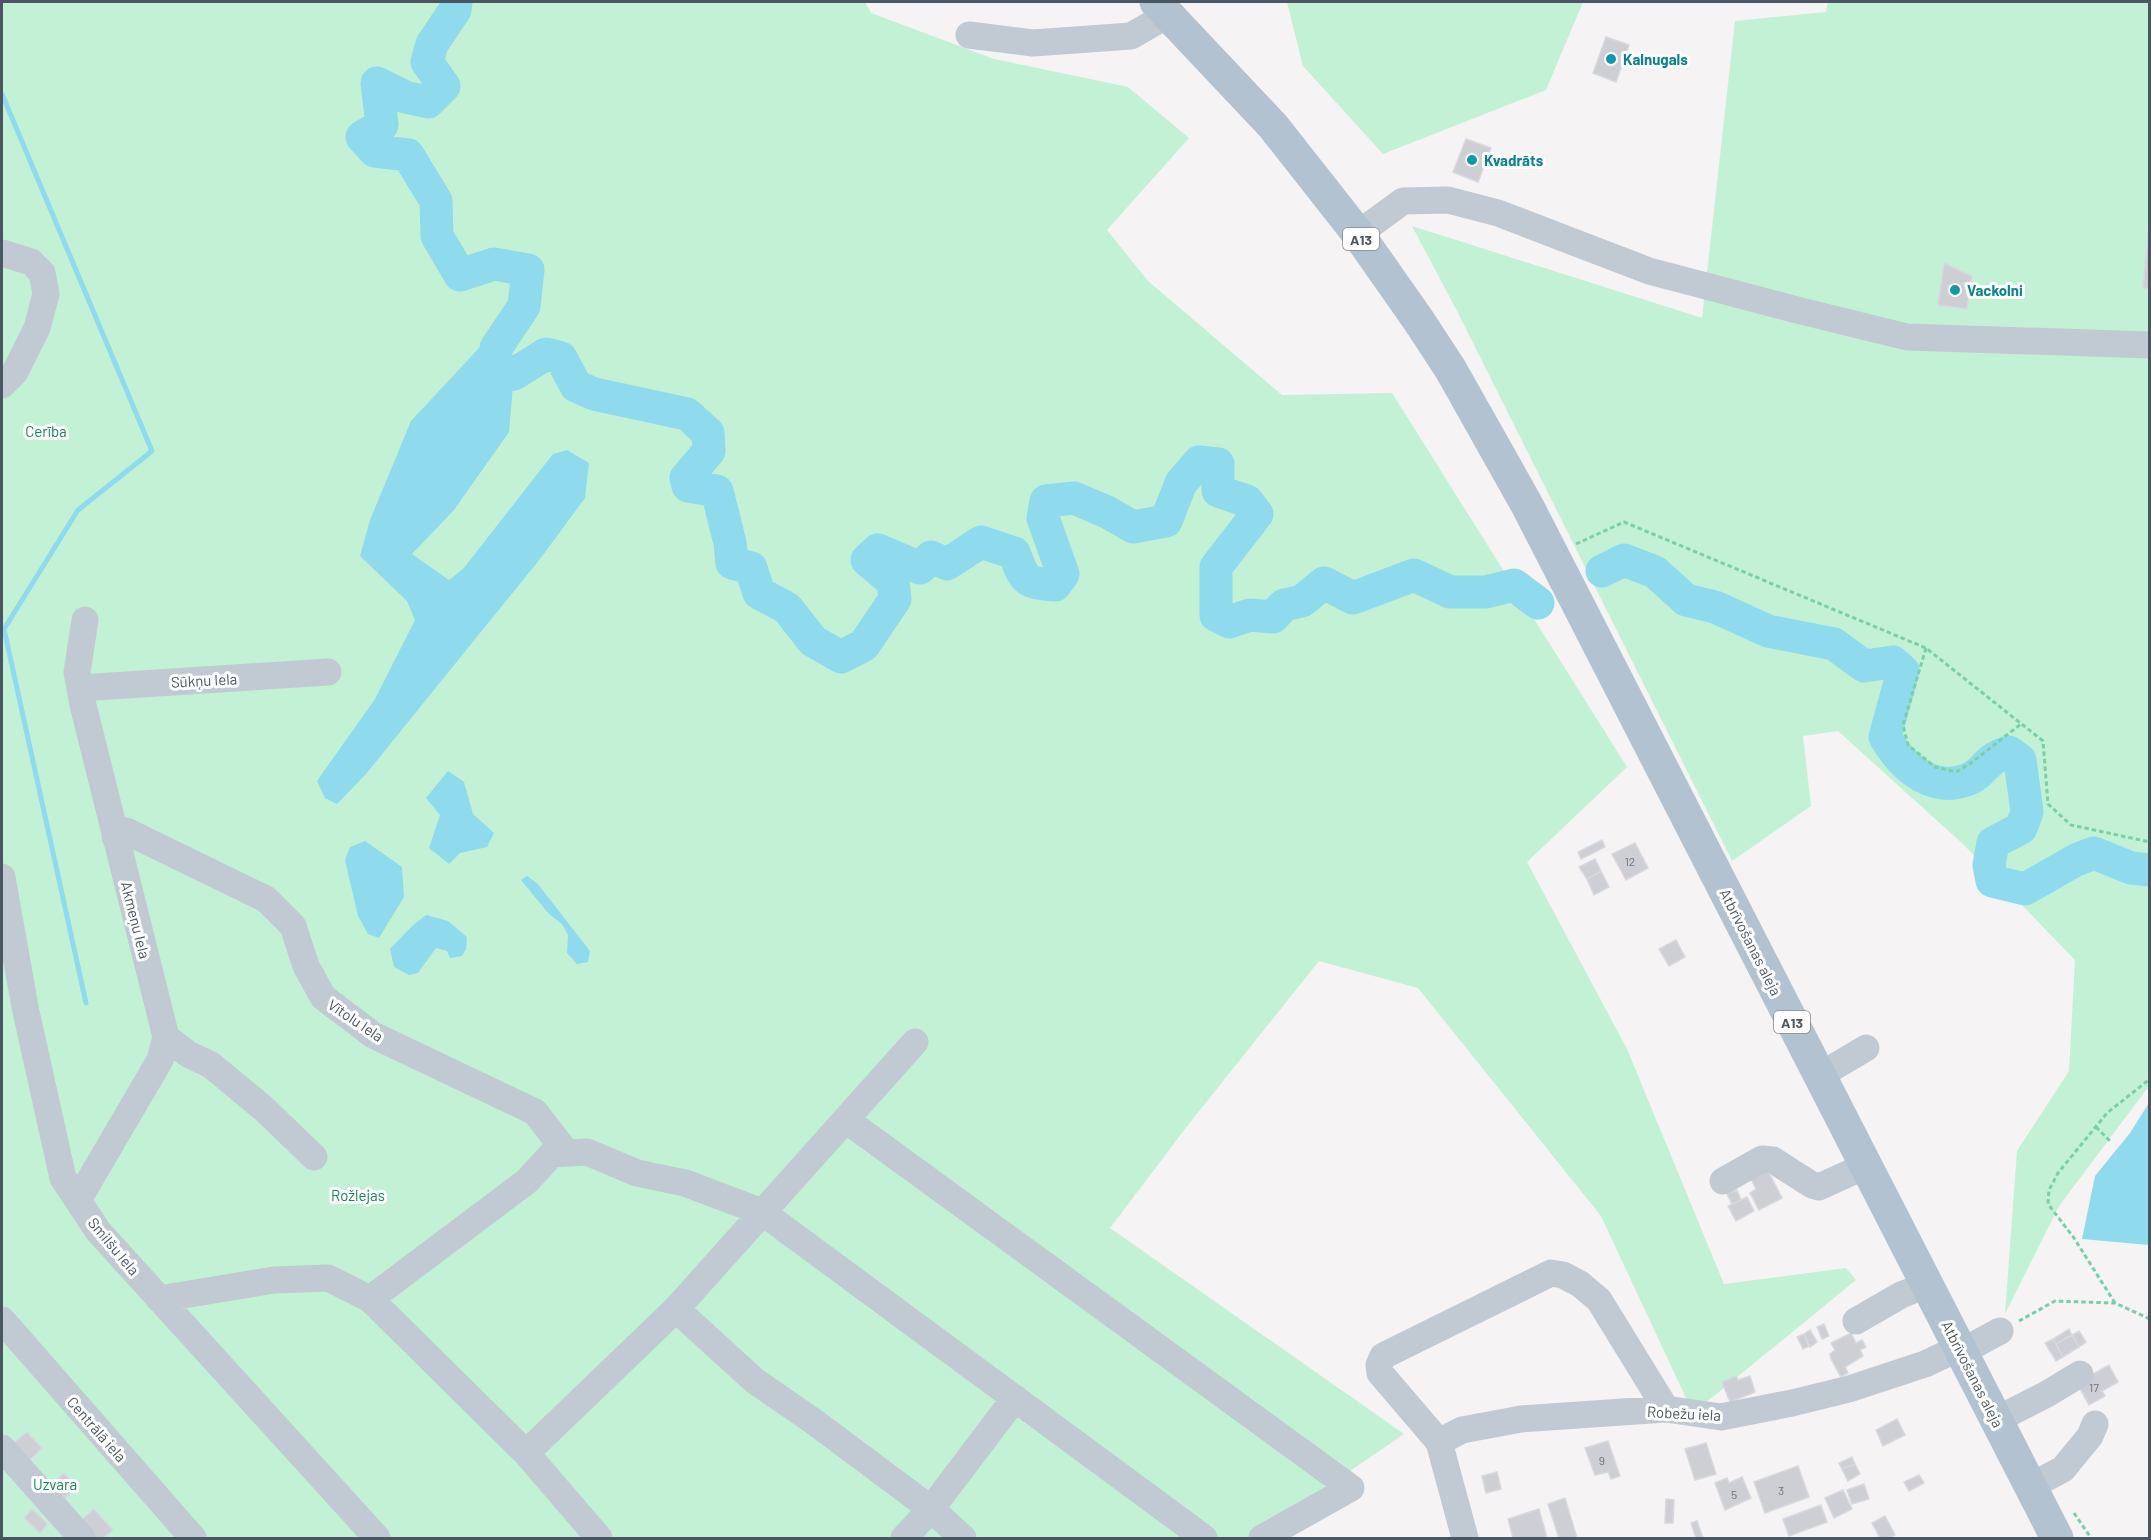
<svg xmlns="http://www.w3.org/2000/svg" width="2151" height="1540" viewBox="0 0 2151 1540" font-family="Barlow,sans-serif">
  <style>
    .green { fill: #c3f1d5 }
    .water { fill: #90daee }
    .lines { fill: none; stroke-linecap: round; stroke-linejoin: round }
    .stream { stroke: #90daee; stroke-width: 5 }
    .river { stroke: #90daee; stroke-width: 33 }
    .building { fill: #cdcfd5; stroke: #d7d9de; stroke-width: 1.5 }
    .path { stroke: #7ad0a6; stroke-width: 3; stroke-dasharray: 4.5 3; stroke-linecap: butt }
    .minor { stroke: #c1cad2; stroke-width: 27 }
    .major { stroke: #b3c2d1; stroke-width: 33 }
    .culture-dot { fill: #0f9aa8; stroke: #fff; stroke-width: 2 }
    .labels { text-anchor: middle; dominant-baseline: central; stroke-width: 6; stroke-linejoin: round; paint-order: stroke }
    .number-label { font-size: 12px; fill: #6b747e }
    .shield { fill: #fff; stroke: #808990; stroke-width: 1.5 }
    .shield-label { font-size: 14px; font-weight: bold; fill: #4a5661 }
    .culture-label { font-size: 15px; font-weight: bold; fill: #0d838f; stroke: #fff; text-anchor: start }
    .park-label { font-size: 15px; fill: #17864f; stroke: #fff }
    .street-label { font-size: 15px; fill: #4a5661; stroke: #fff }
  </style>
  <rect width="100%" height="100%" fill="#f5f3f3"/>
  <path class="green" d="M2,2H865L871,13L994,59L1128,87L1189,138L1107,230L1148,281L1282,395L1392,393L1627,767L1527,862L1627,1049L1724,1284L1846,1268L1856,1280L1693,1413L1601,1216L1418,988L1319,961L1188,1125L1110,1228L1404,1434L1252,1538H2Z
    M1287,2H1583L1546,90L1383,154L1303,66Z
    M1828,2H2149V1086L2059,1206L2005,1314L2017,1151L2069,1071L2075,960L1964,845L1838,731L1803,736L1811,806L1732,861L1456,309L1412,226L1702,318L1735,21L1826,12Z"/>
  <path class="water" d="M479,348H496L495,364L514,374L509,432L454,510L412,554L449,580L463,569L553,454L567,450L589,463L585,498L540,559L366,774L337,804L325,798L317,781L375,699L415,620L407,601L360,556L370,520L411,421Z
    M448,771L464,782L473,814L494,833L487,847L460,853L449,864L429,848L440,815L426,798Z
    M365,841L402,867L404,897L379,938L368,934L358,916L345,860L350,847Z
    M527,876L537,883L590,951L588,962L577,964L567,953L568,935L562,924L549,914L521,880Z
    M426,915L448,921L467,937L466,949L462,956L450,958L447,951L436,948L418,973L409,975L394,967L390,949L411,927Z
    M2149,1103V1245L2082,1239L2095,1176L2130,1133Z"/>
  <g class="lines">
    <path class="stream" d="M2,94L152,451L78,510L4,629L86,1003"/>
    <path class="river" d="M456,2L455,10L432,44L427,62L444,86L428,102L405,97L377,83L382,125L362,137L375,151L408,155L436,201L437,236L460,275L494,264L528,270L524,306L496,348L495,364L514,374L546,354L561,358L576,386L594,394L687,414L708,433L709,451L686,478L688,486L717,491L730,543L732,563L751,568L759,593L787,608L813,641L841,657L864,645L895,599L893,582L867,560L878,550L920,568L931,557L947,564L981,542L1014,553C1025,581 1025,583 1055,585L1063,574L1043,518L1046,501L1074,498L1107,512L1133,527L1166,521L1181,483L1199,462L1218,464V491L1247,501L1257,514L1216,567V615L1229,622L1250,615L1273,617L1284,605L1302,601L1324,583L1353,598L1414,575L1450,592H1486L1514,585L1538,603
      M1602,571L1624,560L1655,572L1686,600L1715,607L1768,631L1834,644L1864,666L1893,662L1903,671L1885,737C1903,768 1934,795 1971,778C1980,774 1985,765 1992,760C1997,756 2003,754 2009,752L2020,760L2027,812L2021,828L1993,843L1989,865L1992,881L2025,889L2076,860L2094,853L2131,868L2150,870"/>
  </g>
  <path class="building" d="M1606,37L1629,45L1616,82L1593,73Z
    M1466,139L1491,148L1478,182L1453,172Z
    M2150,216V289L2143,288Z
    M1944,263L1972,276L1967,309L1938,305Z
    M1602,840L1605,847L1581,859L1578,852Z
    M1635,843L1648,868L1626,880L1612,854Z
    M1595,859L1601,871L1587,879L1579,867Z
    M1601,871L1609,887L1594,895L1587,879Z
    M1676,940L1685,957L1669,966L1659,949Z
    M1766,1167L1782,1198L1759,1210L1750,1193L1756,1189L1749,1175Z
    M1737,1190L1741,1200L1732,1204L1727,1194Z
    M1747,1197L1754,1211L1736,1221L1728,1206Z
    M1824,1324L1829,1336L1822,1339L1817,1327Z
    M2069,1329L2072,1335L2056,1344L2053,1339Z
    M1810,1330L1817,1342L1810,1347L1804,1334Z
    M2079,1331L2086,1342L2079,1347L2072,1335Z
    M1851,1333L1856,1343L1862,1340L1866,1347L1860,1350L1863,1356L1845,1367L1848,1373L1841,1377L1831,1359L1830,1354L1835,1350L1831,1343Z
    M1804,1334L1809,1346L1803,1349L1797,1337Z
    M2072,1335L2079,1347L2063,1357L2056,1344Z
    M2053,1339L2063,1357L2056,1361L2045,1343Z
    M2109,1365L2118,1382L2102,1391L2105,1396L2089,1405L2077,1383Z
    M1736,1376L1738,1380L1750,1376L1755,1392L1730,1402L1722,1382Z
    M1897,1419L1905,1435L1883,1446L1876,1430Z
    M27,1432L42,1448L30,1460L14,1443Z
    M1608,1441L1620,1476L1611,1479L1608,1472L1595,1475L1585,1448Z
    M1706,1443L1716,1474L1695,1480L1685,1449Z
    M1852,1457L1855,1464L1842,1469L1839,1463Z
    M1855,1464L1860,1474L1848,1481L1842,1469Z
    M1798,1466L1809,1497L1765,1513L1754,1482Z
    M1497,1472L1501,1489L1486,1493L1482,1476Z
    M64,1473L77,1487L65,1498L52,1484Z
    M1919,1475L1924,1483L1909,1491L1904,1482Z
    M1742,1477L1751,1498L1725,1510L1715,1483L1727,1478L1729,1483Z
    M1864,1484L1869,1499L1852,1504L1847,1490Z
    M1843,1490L1852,1509L1834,1518L1825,1498Z
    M1565,1498L1577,1538H1559L1548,1504Z
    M1666,1499L1674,1500L1673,1523H1665Z
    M1821,1505L1827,1522L1789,1536L1783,1519Z
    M32,1509L48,1524L40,1533L24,1518Z
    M94,1509L113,1530L103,1538H90L77,1524Z
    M1539,1509L1547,1538H1513L1508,1519Z
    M1885,1516L1895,1535L1889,1538H1880L1872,1523Z
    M1697,1521L1703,1538H1696L1691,1523Z"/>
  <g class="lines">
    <path class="path" d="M1576,544L1624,522L1926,648L2043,741L2048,804L2071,825L2150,842
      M1926,648L1903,725L1908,745L1935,767L1956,772L1971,763L2021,724
      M2096,1127L2110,1141
      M2115,1303L2074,1238L2048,1204L2049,1190L2058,1173L2107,1113L2150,1079
      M2019,1321L2055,1301L2115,1303L2150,1319
      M2074,1513L2091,1538"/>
    <path class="minor" d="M969,35L1033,43L1131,36L1169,14
      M1358,234L1403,201L1448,200L1498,213L1649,271L1801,311L1907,337L2150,345
      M2,253L31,262L42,273L46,294L37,328L15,372L2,385
      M80,688L328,672
      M115,837L126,831L266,899L293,926L306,966L323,997L373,1035L535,1112L566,1152
      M2,877L25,1007L63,1178L98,1231L377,1538
      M166,1037L188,1054L211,1065L263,1108L314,1157
      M1819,1076L1866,1048
      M846,1120L1351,1488L1262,1538
      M1723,1181L1762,1159L1773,1160L1812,1185L1819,1187L1865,1166
      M78,1200L160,1060L166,1037L83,705L77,672L85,620
      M159,1299L274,1280L328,1278L370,1299L526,1453L599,1538
      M370,1299L527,1181L552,1154L587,1152L637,1173L685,1183L762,1212L1204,1538
      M676,1309L755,1381L813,1421L931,1509L963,1538
      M2,1320L193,1538
      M1856,1321L1901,1295L1926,1285
      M1961,1352L2000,1331
      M1996,1420L2047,1394L2080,1374
      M1439,1442L1462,1430L1521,1419L1666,1409L1721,1417L1792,1403L1849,1389L1925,1364L1959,1348
      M2,1448L82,1538
      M526,1453L676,1309L915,1042
      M2031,1486L2063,1469L2090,1436L2095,1424
      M904,1538L931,1509L1015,1398
      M1465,1538L1439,1442L1380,1373L1379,1365L1383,1356L1551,1273L1563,1275L1580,1284L1599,1300L1666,1409"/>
    <path class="major" d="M1156,2L1273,126L1358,234L1419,321L1451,370L1527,505L2057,1538"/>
  </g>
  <g class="culture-dot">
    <circle cx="1611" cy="59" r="6"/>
    <circle cx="1472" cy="160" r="6"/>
    <circle cx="1955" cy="290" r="6"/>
  </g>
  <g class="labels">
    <g class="number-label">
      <text x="1630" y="861">12</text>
      <text x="2094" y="1387">17</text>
      <text x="1602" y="1460">9</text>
      <text x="1781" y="1490">3</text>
      <text x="1734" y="1494">5</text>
    </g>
    <g class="shield">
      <rect x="1343" y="228" width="36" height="22" rx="4.5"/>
      <rect x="1774" y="1011" width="36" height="22" rx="4.5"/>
    </g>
    <g class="shield-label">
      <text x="1361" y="239">A13</text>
      <text x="1792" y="1022">A13</text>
    </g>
    <g class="culture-label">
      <text x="1623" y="59">Kalnugals</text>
      <text x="1484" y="160">Kvadrāts</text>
      <text x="1967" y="290">Vackolni</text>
    </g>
    <g class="park-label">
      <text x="46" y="431">Cerība</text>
      <text x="358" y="1195">Rožlejas</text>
      <text x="55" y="1484">Uzvara</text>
    </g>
    <g class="street-label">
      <text transform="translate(204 680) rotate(-3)">Sūkņu Iela</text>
      <text transform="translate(136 920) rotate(76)">Akmeņu Iela</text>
      <text transform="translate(1751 942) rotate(63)">Atbrīvošanas aleja</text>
      <text transform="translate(356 1020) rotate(34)">Vītolu Iela</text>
      <text transform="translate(114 1246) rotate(50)">Smilšu Iela</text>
      <text transform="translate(1973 1374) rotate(63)">Atbrīvošanas aleja</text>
      <text transform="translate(1684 1413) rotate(3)">Robežu iela</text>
      <text transform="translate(97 1429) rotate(49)">Centrālā iela</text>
    </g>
  </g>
  <rect width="2151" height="1540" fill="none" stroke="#4a5661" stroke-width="6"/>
</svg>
